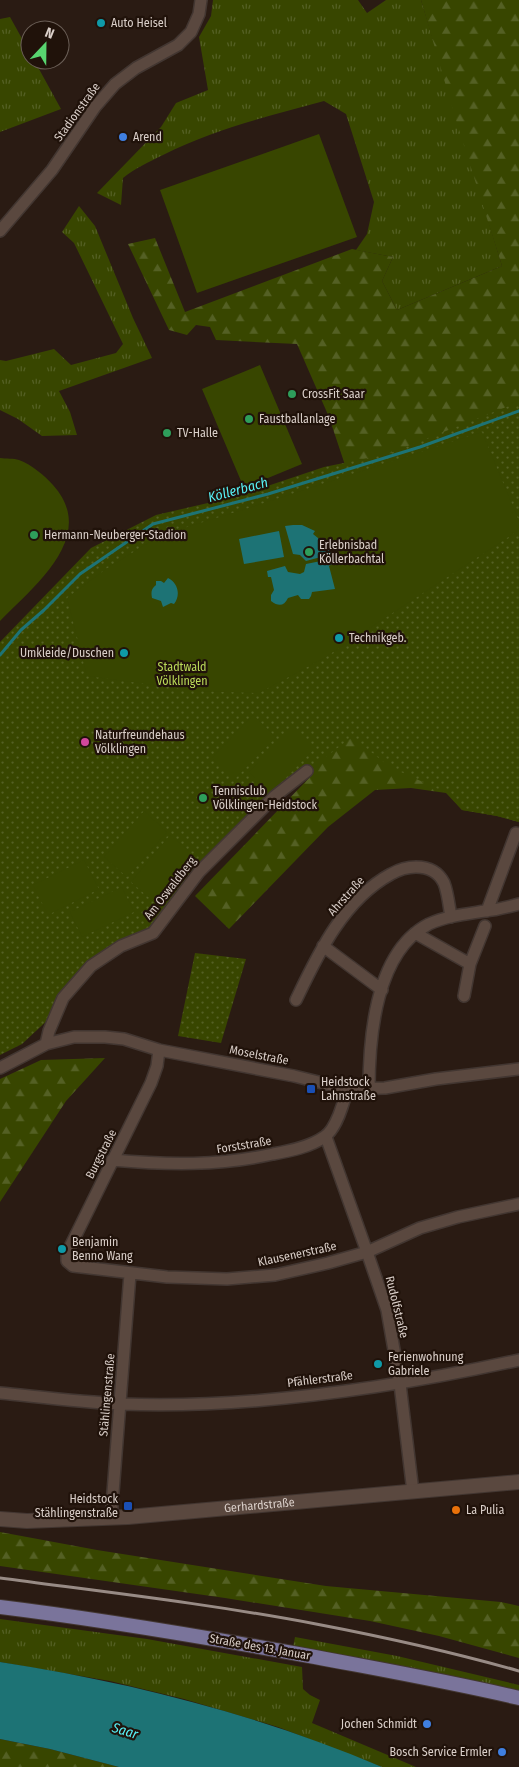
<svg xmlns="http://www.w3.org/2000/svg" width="519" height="1767" viewBox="0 0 519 1767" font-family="'Fira Sans Condensed',sans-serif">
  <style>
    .grass { fill: url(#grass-tufts) }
    .forest { fill: url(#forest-firs) }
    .park { fill: url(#park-dots) }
    .pitch { fill: #384600 }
    .water { fill: #1d7375 }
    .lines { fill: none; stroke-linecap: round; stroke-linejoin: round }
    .stream { stroke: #1d7375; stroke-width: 3 }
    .minor-casing { stroke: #423631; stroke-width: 14 }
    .tertiary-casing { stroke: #423631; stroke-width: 16 }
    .primary-casing { stroke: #423631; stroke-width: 16 }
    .minor { stroke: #5a483f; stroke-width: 11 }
    .tertiary { stroke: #5a483f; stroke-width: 14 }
    .primary { stroke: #7a749b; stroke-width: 14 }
    .rail { stroke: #988b85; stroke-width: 3 }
    .culture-dot { fill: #0f9aa8; stroke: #20120a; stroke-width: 2 }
    .shop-dot { fill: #3f7fe0; stroke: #20120a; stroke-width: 2 }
    .leisure-dot { fill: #2e9e5b; stroke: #20120a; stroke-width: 2 }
    .hotel-dot { fill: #d1479c; stroke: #20120a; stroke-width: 2 }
    .transit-dot { fill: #1a4fb4; stroke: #20120a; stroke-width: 2 }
    .food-dot { fill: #e8710a; stroke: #20120a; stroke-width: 2 }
    .labels { text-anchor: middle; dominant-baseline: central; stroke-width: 4.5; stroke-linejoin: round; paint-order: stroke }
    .poi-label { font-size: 12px; fill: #dacfc9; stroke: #20120a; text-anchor: start }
    .street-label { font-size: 12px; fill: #dacfc9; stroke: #20120a }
    .park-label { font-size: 12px; fill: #bada59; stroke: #20120a }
    .water-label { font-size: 14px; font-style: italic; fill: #57f1f6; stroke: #20120a }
  </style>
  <defs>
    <pattern id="grass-tufts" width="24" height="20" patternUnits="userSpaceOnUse" patternTransform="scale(1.25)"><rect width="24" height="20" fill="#384600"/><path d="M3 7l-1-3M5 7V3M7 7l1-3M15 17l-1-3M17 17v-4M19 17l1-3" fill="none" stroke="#546024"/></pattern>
    <pattern id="forest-firs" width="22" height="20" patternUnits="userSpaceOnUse" patternTransform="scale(1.25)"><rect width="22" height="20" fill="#384600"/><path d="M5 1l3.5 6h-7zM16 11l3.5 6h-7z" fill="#546024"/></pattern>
    <pattern id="park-dots" width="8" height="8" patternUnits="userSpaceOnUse" patternTransform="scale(1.25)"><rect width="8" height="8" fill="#384600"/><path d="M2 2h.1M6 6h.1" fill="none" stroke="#546024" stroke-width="1.8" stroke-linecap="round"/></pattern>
  </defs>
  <rect width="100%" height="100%" fill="#2a1b13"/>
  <path class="grass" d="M213,0H358L367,13L386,0H421L502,266L397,310L382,281L393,257L356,250L367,234L374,202L346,114L324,101C269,116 214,129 163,155C149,162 135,168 123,178L121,205L97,193L161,127L176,103L208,90L199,37L211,16Z
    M10,17L30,53V60H34L61,109L0,132V19Z
    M79,206L95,226L133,318L152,358L59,391L70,412L77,435L42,436L18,419L0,410V360L6,361L54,349L71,365L116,353L123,344L74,243L62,232Z
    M0,1619L147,1639L302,1667L303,1689L310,1695L320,1700L312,1723L416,1767H382L278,1727L184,1699L110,1681L0,1662Z
    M295,1637L397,1656L519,1685V1692L293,1647Z"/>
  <path class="forest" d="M421,0H519V521L351,483L329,417L297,344L216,340L210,327L196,325L187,335L169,330L128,244L155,238L185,312L352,249L393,257L382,281L397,310L502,266L455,117Z
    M249,673L519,822L497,816L462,810L446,793L411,788L375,790L328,827L229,929L195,896L310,777L318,747Z
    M105,1058L66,1101L0,1202V1079L41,1060Z
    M0,1532L97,1550L326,1586L501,1602L519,1606V1658L439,1636L370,1621L225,1598L0,1566Z
    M0,1739L50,1749L119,1767H0Z"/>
  <path class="park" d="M519,402V822L497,816L462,810L447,793L390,767L352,737L275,796L199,872L153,933L91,966L51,1017L22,1044L0,1055V642L91,548L156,515L238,496L324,467L388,454Z
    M195,953L246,959L221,1043L178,1036Z"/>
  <path class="pitch" d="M319,134L357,237L197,293L160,190Z
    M260,365L302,464L244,488L202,389Z
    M482,432L519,521V530L324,658L259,693L198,691L87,676L67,598L106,569L161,535L252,507Z
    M0,458C6,459 14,458 19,460C32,465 44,475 53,485C99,536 34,586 0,621Z
    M253,715L276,737L234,780L212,758Z
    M292,729L313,750L270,793L249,772Z
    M144,811L167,832L127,877L104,857Z
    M170,835L195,856L155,903L131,882Z
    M84,860L99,889L48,915L33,885Z
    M122,887L134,912L82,937L70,912Z"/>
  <path class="water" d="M293,525H302L315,531L313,534L328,546L332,554L306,561L300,555L293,554L285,526Z
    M279,531L284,557L244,564L239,539Z
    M331,559L332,564L329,566L335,589L312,592L311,596L309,599H301L298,595L288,598C284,606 279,607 271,601V595L274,590L271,577H268L267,571L285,566L288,572L300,574L304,572L306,564Z
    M168,578C178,583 181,595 174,604L171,603L163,607L161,601L152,598C151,592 151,589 156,585V581H161L164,583Z
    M0,1662C130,1682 260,1715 382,1767H119L50,1749L0,1739Z"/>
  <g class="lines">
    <path class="stream" d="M0,655L21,630L44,610L80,574L153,524L268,494L420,447L519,411"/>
    <g class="minor-casing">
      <path id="minor" d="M0,231L52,170L95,107L115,84L136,68L178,45L191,32L199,14L201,0
        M487,911L516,833
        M415,933L470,964
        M323,946L382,990
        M464,996L470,964L485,926
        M296,1000C318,954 343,900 391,874C398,870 407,867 416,867C428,867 438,871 444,883C448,893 449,906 451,917
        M46,1044L49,1031L63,998L91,966L121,946L153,933L199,872L275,796L307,771
        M159,1050L157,1066L151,1083L67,1253V1261L73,1266L167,1277L227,1279L275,1275L328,1263L367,1252L420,1228L458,1217L519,1204
        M0,1068L46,1044L74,1037H105L124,1039L159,1050L294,1076L347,1089L385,1088L436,1079L519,1069
        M369,1089C369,1036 376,951 429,924C446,916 466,914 485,911C496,910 508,907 519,904
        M326,1137L367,1252L387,1310L400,1384L413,1492
        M112,1160C168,1165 219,1166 273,1154C290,1151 310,1147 324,1137C336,1130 344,1102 347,1089
        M0,1393C40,1397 80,1402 121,1404C252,1409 391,1388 519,1360
        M111,1518L130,1274"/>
    </g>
    <g class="tertiary-casing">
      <g id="tertiary">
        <path id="s1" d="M0,1519L27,1521L128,1517L519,1482"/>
      </g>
    </g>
    <g class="primary-casing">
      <path id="primary" d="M0,1607C106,1620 210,1638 315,1657C383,1670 451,1682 519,1698"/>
    </g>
    <use href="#minor" class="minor"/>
    <use href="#tertiary" class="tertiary"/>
    <use href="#primary" class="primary"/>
    <path class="rail" d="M0,1578C105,1592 211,1604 316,1624C384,1637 452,1652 519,1671"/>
  </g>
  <g class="culture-dot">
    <circle cx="101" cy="23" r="5"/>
    <circle cx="339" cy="638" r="5"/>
    <circle cx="124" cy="653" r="5"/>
    <circle cx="62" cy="1249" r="5"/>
    <circle cx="378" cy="1364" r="5"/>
  </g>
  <g class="shop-dot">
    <circle cx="123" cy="137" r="5"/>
    <circle cx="427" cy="1724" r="5"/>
    <circle cx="502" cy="1752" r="5"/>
  </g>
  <g class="leisure-dot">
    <circle cx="292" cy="394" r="5"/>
    <circle cx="249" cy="419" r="5"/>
    <circle cx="167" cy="433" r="5"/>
    <circle cx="34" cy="535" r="5"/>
    <circle cx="309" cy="552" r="5"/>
    <circle cx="203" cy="798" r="5"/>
  </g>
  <circle class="hotel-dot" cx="85" cy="742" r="5"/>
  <g class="transit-dot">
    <rect x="306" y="1084" width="10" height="10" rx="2.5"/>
    <rect x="123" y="1501" width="10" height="10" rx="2.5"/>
  </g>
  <circle class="food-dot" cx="456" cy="1510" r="5"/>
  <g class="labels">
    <g class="poi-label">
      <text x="111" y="23">Auto Heisel</text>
      <text x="133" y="137">Arend</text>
      <text x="302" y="394">CrossFit Saar</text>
      <text x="259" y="419">Faustballanlage</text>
      <text x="177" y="433">TV-Halle</text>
      <text x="44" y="535">Hermann-Neuberger-Stadion</text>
      <text x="319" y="545">Erlebnisbad<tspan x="319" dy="14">Köllerbachtal</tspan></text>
      <text x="349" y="638">Technikgeb.</text>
      <text x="114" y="653" text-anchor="end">Umkleide/Duschen</text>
      <text x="95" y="735">Naturfreundehaus<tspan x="95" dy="14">Völklingen</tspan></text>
      <text x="213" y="791">Tennisclub<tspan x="213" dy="14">Völklingen-Heidstock</tspan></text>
      <text x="321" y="1082">Heidstock<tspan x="321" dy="14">Lahnstraße</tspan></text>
      <text x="72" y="1242">Benjamin<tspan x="72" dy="14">Benno Wang</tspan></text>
      <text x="388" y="1357">Ferienwohnung<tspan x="388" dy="14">Gabriele</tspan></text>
      <text x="118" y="1499" text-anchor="end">Heidstock<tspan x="118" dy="14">Stählingenstraße</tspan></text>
      <text x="466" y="1510">La Pulia</text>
      <text x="417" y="1724" text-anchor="end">Jochen Schmidt</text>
      <text x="492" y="1752" text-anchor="end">Bosch Service Ermler</text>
    </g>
    <g class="street-label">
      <text transform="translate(77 112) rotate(-54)">Stadionstraße</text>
      <text transform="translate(170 888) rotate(-52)">Am Oswaldberg</text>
      <text transform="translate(346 896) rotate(-48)">Ahrstraße</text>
      <text transform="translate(259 1055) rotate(11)">Moselstraße</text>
      <text transform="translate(244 1145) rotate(-9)">Forststraße</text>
      <text transform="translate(101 1154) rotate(-63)">Burgstraße</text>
      <text transform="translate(297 1254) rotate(-12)">Klausenerstraße</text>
      <text transform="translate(397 1307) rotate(76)">Rudolfstraße</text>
      <text transform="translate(320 1379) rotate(-7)">Pfählerstraße</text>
      <text transform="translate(107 1395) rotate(-85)">Stählingenstraße</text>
      <text stroke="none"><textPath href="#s1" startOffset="260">Gerhardstraße</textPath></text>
      <text transform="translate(260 1647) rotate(10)">Straße des 13. Januar</text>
    </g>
    <g class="park-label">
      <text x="182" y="667">Stadtwald<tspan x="182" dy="14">Völklingen</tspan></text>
    </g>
    <g class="water-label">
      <text transform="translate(238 490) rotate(-15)">Köllerbach</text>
      <text transform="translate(125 1731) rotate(17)">Saar</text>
    </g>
  </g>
  <g transform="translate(45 45) rotate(22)"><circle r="24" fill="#20120a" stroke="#6a5e56"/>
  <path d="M0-4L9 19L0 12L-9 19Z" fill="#58d570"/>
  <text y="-8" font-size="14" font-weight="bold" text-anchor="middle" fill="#dacfc9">N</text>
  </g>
</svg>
